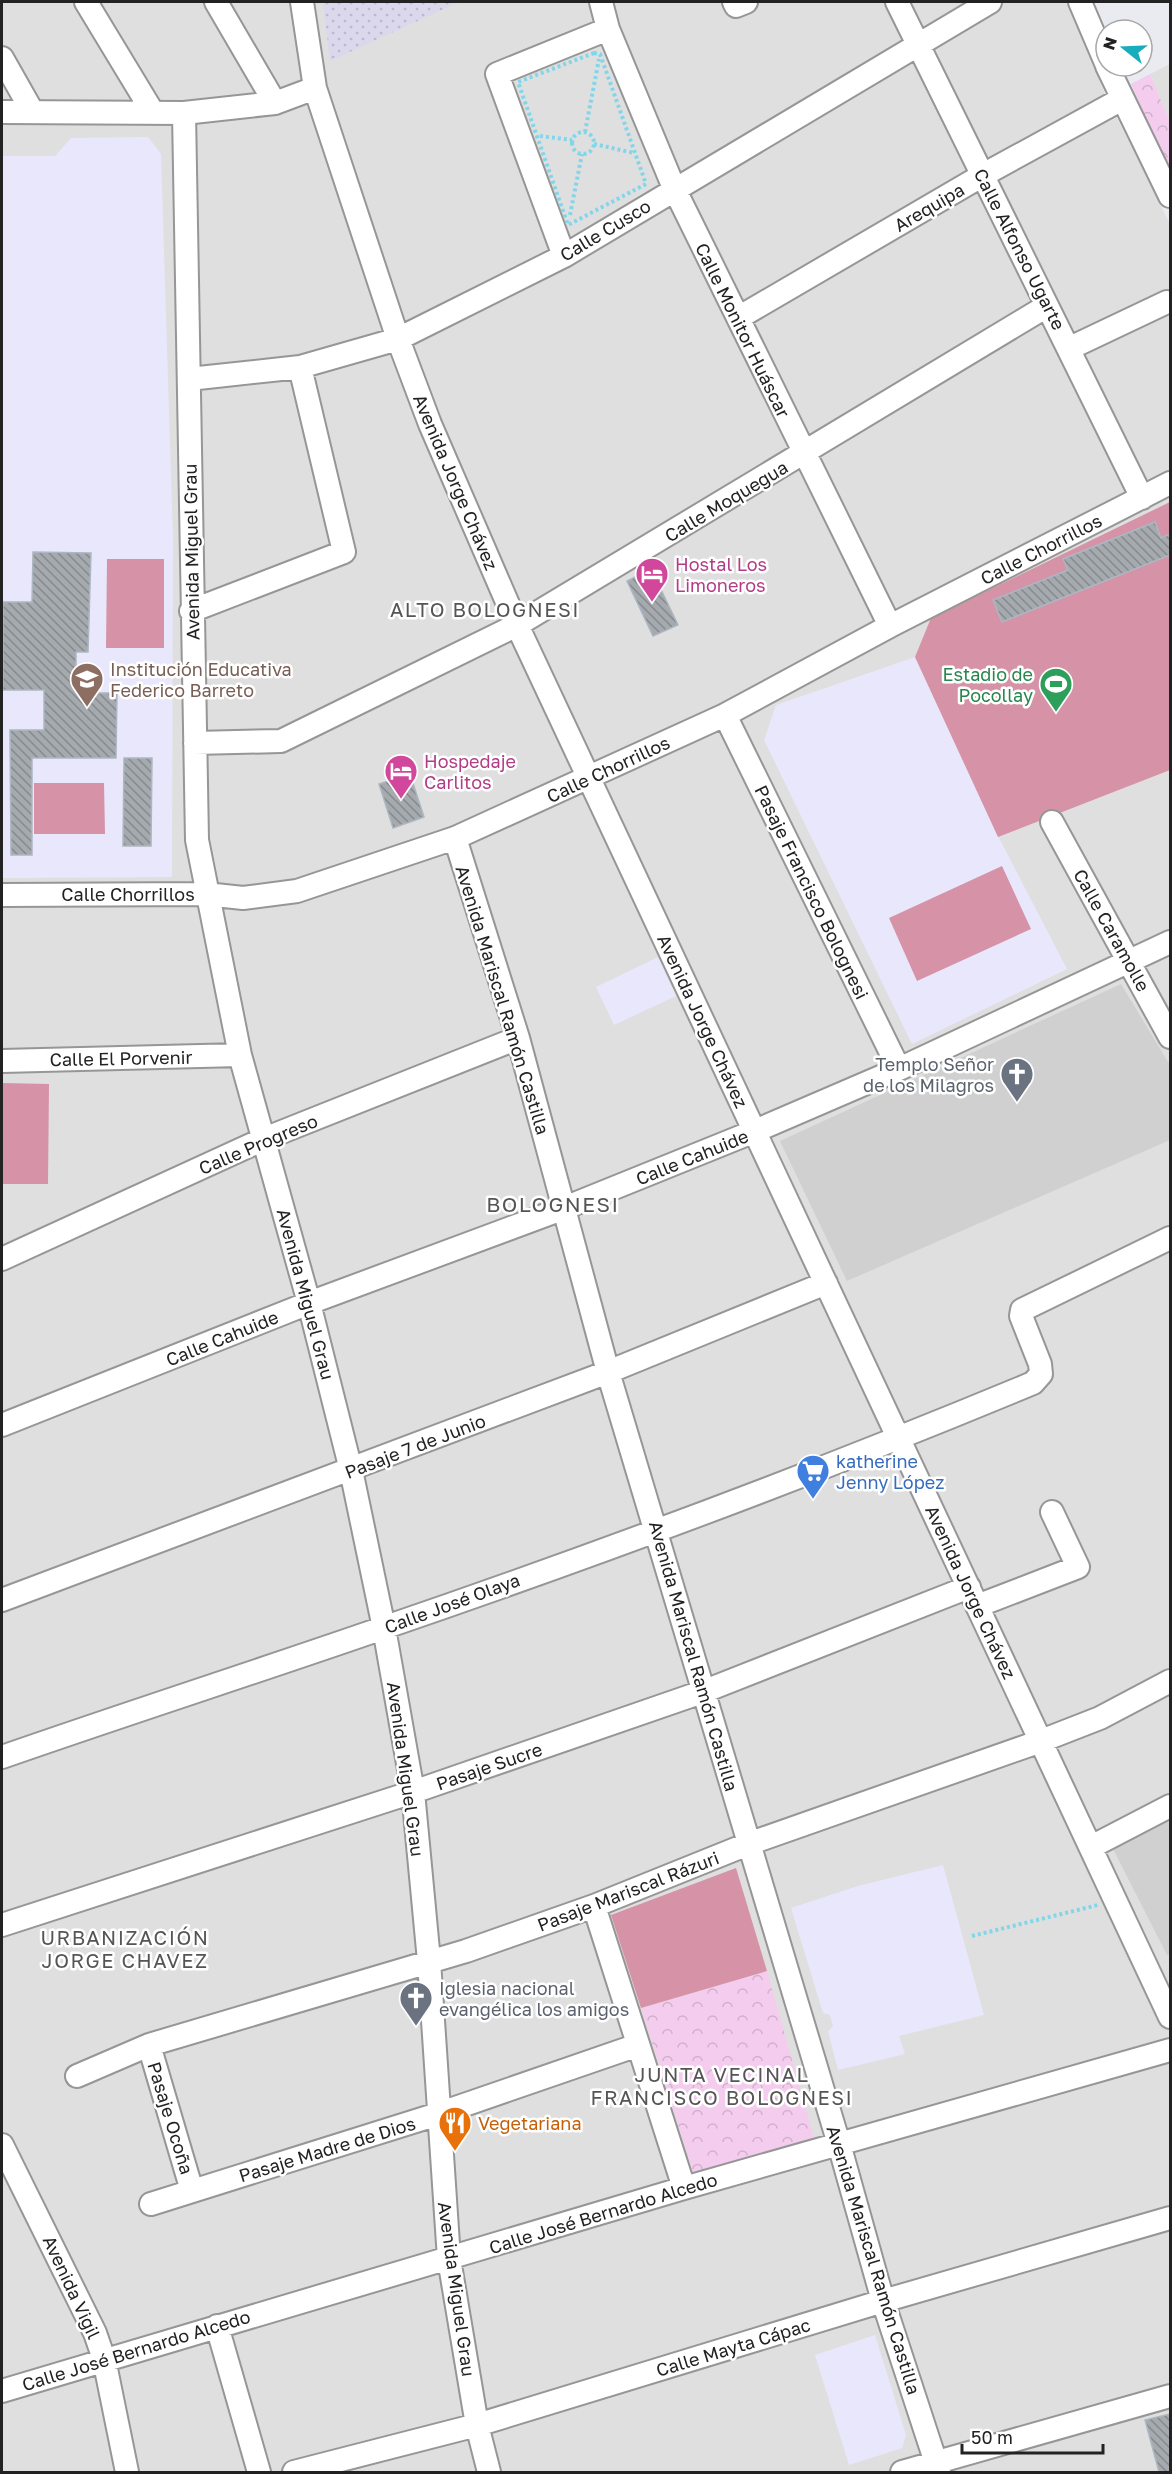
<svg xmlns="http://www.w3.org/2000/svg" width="1172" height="2474" viewBox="0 0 1172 2474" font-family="'Golos Text',sans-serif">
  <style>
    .residential { fill: #dfdfdf }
    .education { fill: #e9e7fc }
    .religious { fill: #d0d0d0 }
    .farmland { fill: url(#farmland-dots) }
    .park { fill: url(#park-crowns) }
    .pitch { fill: #d692a6 }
    .building { fill: url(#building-back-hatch); stroke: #adb7c1; stroke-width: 1.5 }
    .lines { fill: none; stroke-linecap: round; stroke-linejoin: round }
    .minor-casing { stroke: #969696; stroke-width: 26 }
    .path { stroke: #81d6ea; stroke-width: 4; stroke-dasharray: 3 3; stroke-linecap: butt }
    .minor { stroke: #fff; stroke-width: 22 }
    .labels { text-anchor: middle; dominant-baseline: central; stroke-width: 5; stroke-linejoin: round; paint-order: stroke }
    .street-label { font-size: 18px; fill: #222; stroke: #fff }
    .hotel-label { font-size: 18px; fill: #b23c85; stroke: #fff; text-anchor: start }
    .education-label { font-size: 18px; fill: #785e54; stroke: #fff; text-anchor: start }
    .leisure-label { font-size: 18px; fill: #27864d; stroke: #fff; text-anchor: end }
    .worship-label { font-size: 18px; fill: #5b616d; stroke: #fff; text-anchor: end }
    .shop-label { font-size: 18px; fill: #366cbe; stroke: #fff; text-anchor: start }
    .food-label { font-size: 18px; fill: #c56008; stroke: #fff; text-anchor: start }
    .neighbourhood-label { font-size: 20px; letter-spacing: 1.5px; fill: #555; stroke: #fff }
    .quarter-label { font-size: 21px; letter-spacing: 1.5px; fill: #555; stroke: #fff }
  </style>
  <defs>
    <pattern id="farmland-dots" width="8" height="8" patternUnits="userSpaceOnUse" patternTransform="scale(1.5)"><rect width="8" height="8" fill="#dbd8ed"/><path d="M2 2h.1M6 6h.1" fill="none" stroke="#bcb9cb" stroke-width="1.8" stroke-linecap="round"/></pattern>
    <pattern id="park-crowns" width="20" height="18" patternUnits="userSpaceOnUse" patternTransform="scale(1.5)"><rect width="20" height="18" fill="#f4cdee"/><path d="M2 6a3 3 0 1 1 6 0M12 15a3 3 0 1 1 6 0" fill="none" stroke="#d1b0cc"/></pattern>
    <pattern id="building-back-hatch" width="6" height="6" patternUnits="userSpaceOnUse" patternTransform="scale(1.5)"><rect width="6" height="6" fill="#a5aaaf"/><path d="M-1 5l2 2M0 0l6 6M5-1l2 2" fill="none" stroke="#868a8e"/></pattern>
  </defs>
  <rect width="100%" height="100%" fill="#eaebf1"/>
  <path class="residential" d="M2,2H1066L1105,94L1170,224V2472H2Z
    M1170,64V122L1150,74Z"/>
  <path class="education" d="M148,137L161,154L173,539L172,877L2,878V156H55L71,138Z
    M915,657L998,836L1067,969L912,1044L764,740L776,705Z
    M658,957L676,996L614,1025L596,987Z
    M943,1865L984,2015L899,2036L905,2054L838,2070L828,2031L833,2026L830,2015L823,2013L791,1908L858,1886Z
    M875,2335L906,2435L902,2448L849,2465L815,2355Z"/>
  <path class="religious" d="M1121,984L1170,1065V1140L847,1281L780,1141Z
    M1170,1814V1954L1167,1955L1110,1843Z"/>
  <path class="farmland" d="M323,2H459L330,61Z"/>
  <path class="park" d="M1150,74L1170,122V173L1131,84Z
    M767,1971L814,2138L694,2175L641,2008Z"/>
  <path class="pitch" d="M1170,502V770L998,837L915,657L931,618Z
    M107,559H164V648H106Z
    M104,783L105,834H34V783Z
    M1002,866L1031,929L917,981L889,918Z
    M2,1083L49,1084L48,1184H2Z
    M736,1868L767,1971L641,2008L611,1915Z"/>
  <path class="building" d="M1155,522L1161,538L1170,534V555L1002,622L993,600L1068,570L1063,559Z
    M33,552L91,553L88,652H76V693H117L116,758H32V855H11L10,730H44V690H3V602H32Z
    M651,569L678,625L653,636L627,581Z
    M124,758H152L151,846H123Z
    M410,774L424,817L393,828L379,784Z
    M1170,2414V2472H1159L1145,2420Z"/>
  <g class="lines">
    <g class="minor-casing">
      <path id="minor" d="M86,2L152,111
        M216,2L275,103
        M302,2L315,88L398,339L430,424L517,625L1170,2017
        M601,2L608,29L674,188L890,626
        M734,2L736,6L746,2
        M897,2L1142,498
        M1080,2L1106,63
        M2,58L32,111
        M1107,66L1170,196
        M2,112L184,113L275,103L315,88
        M184,113L197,840L240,1055L309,1303L351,1470L384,1628L413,1792L429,1961L449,2259L477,2425L489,2472
        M564,256L497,74L608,29
        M738,318L983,175L1122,99
        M1070,348L1167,302
        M189,379L300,367L398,339L564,256L990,2
        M191,611L344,552L300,367
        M725,715L899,1069
        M195,743L281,741L517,625L1047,306
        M1052,822L1170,1037
        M455,838L518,1038L608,1372L839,2144L883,2301L939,2472
        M2,895L206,894L243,898L297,891L455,838L725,715L890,626L1170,483
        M2,1061L240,1055
        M2,1259L264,1139L518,1038
        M2,1425L309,1303L562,1209L755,1131L899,1069L1170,942
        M2,1600L608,1372L826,1283
        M977,1606L1078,1567L1052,1512
        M2,1757C128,1713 256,1672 383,1628C602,1553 819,1472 1033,1383L1041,1374L1040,1364L1021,1316L1022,1310L1170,1238
        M1091,1847L1170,1806
        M594,1906L684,2188
        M2,1925L413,1792L705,1691L969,1587
        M149,2045L192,2191
        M77,2076L149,2045L466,1951L594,1906L748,1844L1041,1741L1100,1718L1170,1681
        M2,2145L95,2333L104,2359L127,2472
        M151,2204L438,2114L638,2045
        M217,2326L259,2472
        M2,2391L684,2188L1170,2050
        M294,2472L477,2425L883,2301L1170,2218
        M902,2472L1170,2396"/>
    </g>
    <path class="path" d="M594,53L600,54L646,184L568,225L518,82Z
      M585,132L599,59
      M572 143a11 11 0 1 1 22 0a11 11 0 1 1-22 0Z
      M540,136L572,140
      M594,144L634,153
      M570,215L582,154
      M972,1936L1098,1905"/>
    <use href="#minor" class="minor"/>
  </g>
  <defs>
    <g id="hotel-pin" transform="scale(1.725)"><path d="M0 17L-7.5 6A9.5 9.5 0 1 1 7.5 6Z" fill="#d1479c" stroke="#fff"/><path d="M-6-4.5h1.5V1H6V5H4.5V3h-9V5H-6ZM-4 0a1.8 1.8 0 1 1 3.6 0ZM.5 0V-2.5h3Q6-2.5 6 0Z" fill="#fff"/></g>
    <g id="school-pin" transform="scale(1.725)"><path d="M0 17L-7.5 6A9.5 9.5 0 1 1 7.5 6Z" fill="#8d6e63" stroke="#fff"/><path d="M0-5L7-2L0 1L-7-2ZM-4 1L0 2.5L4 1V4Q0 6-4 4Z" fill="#fff"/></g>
    <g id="stadium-pin" transform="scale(1.725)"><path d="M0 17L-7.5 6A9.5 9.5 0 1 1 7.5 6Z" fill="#2e9e5b" stroke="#fff"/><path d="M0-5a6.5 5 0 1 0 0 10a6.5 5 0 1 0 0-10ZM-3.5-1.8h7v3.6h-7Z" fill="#fff"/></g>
    <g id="church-pin" transform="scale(1.725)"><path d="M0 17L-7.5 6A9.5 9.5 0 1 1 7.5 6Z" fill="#6b7280" stroke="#fff"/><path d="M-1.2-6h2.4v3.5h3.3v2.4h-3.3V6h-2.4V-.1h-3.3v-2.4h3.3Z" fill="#fff"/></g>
    <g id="supermarket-pin" transform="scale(1.725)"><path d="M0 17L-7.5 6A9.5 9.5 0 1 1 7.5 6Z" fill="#3f7fe0" stroke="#fff"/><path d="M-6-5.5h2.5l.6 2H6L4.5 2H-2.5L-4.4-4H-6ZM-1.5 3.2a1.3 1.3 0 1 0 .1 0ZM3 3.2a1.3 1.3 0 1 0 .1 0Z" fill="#fff"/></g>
    <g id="restaurant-pin" transform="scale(1.725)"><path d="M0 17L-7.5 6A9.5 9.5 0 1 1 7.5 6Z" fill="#e8710a" stroke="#fff"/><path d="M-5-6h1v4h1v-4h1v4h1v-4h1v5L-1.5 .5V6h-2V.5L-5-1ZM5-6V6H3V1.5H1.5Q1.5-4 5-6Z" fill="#fff"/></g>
  </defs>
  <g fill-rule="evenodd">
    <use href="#hotel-pin" x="652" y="574"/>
    <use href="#school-pin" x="87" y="679"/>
    <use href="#stadium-pin" x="1056" y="684"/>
    <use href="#hotel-pin" x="401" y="771"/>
    <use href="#church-pin" x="1017" y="1074"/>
    <use href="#supermarket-pin" x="813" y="1471"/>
    <use href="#church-pin" x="416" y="1998"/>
    <use href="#restaurant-pin" x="455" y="2123"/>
  </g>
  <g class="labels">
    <g class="street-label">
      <text transform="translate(929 207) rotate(-30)">Arequipa</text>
      <text transform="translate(605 230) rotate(-31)">Calle Cusco</text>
      <text transform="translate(1020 249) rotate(63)">Calle Alfonso Ugarte</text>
      <text transform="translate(743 330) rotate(64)">Calle Monitor Huáscar</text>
      <text transform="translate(456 482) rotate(67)">Avenida Jorge Chávez</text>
      <text transform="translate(726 501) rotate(-31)">Calle Moquegua</text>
      <text transform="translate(1041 549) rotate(-27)">Calle Chorrillos</text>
      <text transform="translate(191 552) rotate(-91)">Avenida Miguel Grau</text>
      <text transform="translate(608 769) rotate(-25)">Calle Chorrillos</text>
      <text transform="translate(812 892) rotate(64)">Pasaje Francisco Bolognesi</text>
      <text x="128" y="894">Calle Chorrillos</text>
      <text transform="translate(1112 930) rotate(61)">Calle Caramolle</text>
      <text transform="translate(503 1000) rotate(73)">Avenida Mariscal Ramón Castilla</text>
      <text transform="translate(703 1021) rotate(65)">Avenida Jorge Chávez</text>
      <text transform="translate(121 1058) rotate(-1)">Calle El Porvenir</text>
      <text transform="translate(258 1144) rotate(-23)">Calle Progreso</text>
      <text transform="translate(692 1157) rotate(-22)">Calle Cahuide</text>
      <text transform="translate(306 1294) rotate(75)">Avenida Miguel Grau</text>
      <text transform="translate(222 1338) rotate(-22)">Calle Cahuide</text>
      <text transform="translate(415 1446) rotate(-21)">Pasaje 7 de Junio</text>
      <text transform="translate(971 1592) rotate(65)">Avenida Jorge Chávez</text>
      <text transform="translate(452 1603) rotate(-20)">Calle José Olaya</text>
      <text transform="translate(694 1656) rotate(74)">Avenida Mariscal Ramón Castilla</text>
      <text transform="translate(489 1766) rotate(-19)">Pasaje Sucre</text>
      <text transform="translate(406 1769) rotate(82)">Avenida Miguel Grau</text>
      <text transform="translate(628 1891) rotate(-21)">Pasaje Mariscal Rázuri</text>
      <text transform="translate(171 2118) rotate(73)">Pasaje Ocoña</text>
      <text transform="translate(327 2149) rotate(-17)">Pasaje Madre de Dios</text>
      <text transform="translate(603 2213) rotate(-17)">Calle José Bernardo Alcedo</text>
      <text transform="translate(874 2260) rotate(73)">Avenida Mariscal Ramón Castilla</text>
      <text transform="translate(72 2287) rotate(65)">Avenida Vigil</text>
      <text transform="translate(457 2289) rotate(82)">Avenida Miguel Grau</text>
      <text transform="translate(733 2347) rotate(-17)">Calle Mayta Cápac</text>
      <text transform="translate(136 2350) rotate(-17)">Calle José Bernardo Alcedo</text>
    </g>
    <g class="hotel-label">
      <text x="675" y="564">Hostal Los<tspan x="675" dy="21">Limoneros</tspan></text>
      <text x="424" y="761">Hospedaje<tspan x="424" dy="21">Carlitos</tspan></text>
    </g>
    <g class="education-label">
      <text x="110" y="669">Institución Educativa<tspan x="110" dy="21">Federico Barreto</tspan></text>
    </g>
    <g class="leisure-label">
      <text x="1033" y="674">Estadio de<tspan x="1033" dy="21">Pocollay</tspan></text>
    </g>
    <g class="worship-label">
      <text x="994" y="1064">Templo Señor<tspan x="994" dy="21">de los Milagros</tspan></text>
      <text x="439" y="1988" text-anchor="start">Iglesia nacional<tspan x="439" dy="21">evangélica los amigos</tspan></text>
    </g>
    <g class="shop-label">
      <text x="836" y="1461">katherine<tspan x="836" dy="21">Jenny López</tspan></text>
    </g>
    <g class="food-label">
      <text x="478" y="2123">Vegetariana</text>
    </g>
    <g class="neighbourhood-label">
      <text x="485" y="609">ALTO BOLOGNESI</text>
      <text x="125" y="1937">URBANIZACIÓN<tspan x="125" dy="23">JORGE CHAVEZ</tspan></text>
      <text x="722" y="2074">JUNTA VECINAL<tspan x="722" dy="23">FRANCISCO BOLOGNESI</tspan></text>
    </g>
    <g class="quarter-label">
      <text x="553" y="1204">BOLOGNESI</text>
    </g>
  </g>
  <rect width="1172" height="2474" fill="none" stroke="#222222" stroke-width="6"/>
  <g transform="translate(1124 48) rotate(288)"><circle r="28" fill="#ffffff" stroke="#a7a7a7" stroke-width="1.5"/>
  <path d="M0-4.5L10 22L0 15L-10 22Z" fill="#19adbb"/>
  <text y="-9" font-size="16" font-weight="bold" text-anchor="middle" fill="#222222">N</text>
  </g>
  <path d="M962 2444v9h141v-9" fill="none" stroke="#222222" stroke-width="3"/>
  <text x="971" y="2444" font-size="18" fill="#222222" stroke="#ffffff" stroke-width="4.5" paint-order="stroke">50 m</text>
</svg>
